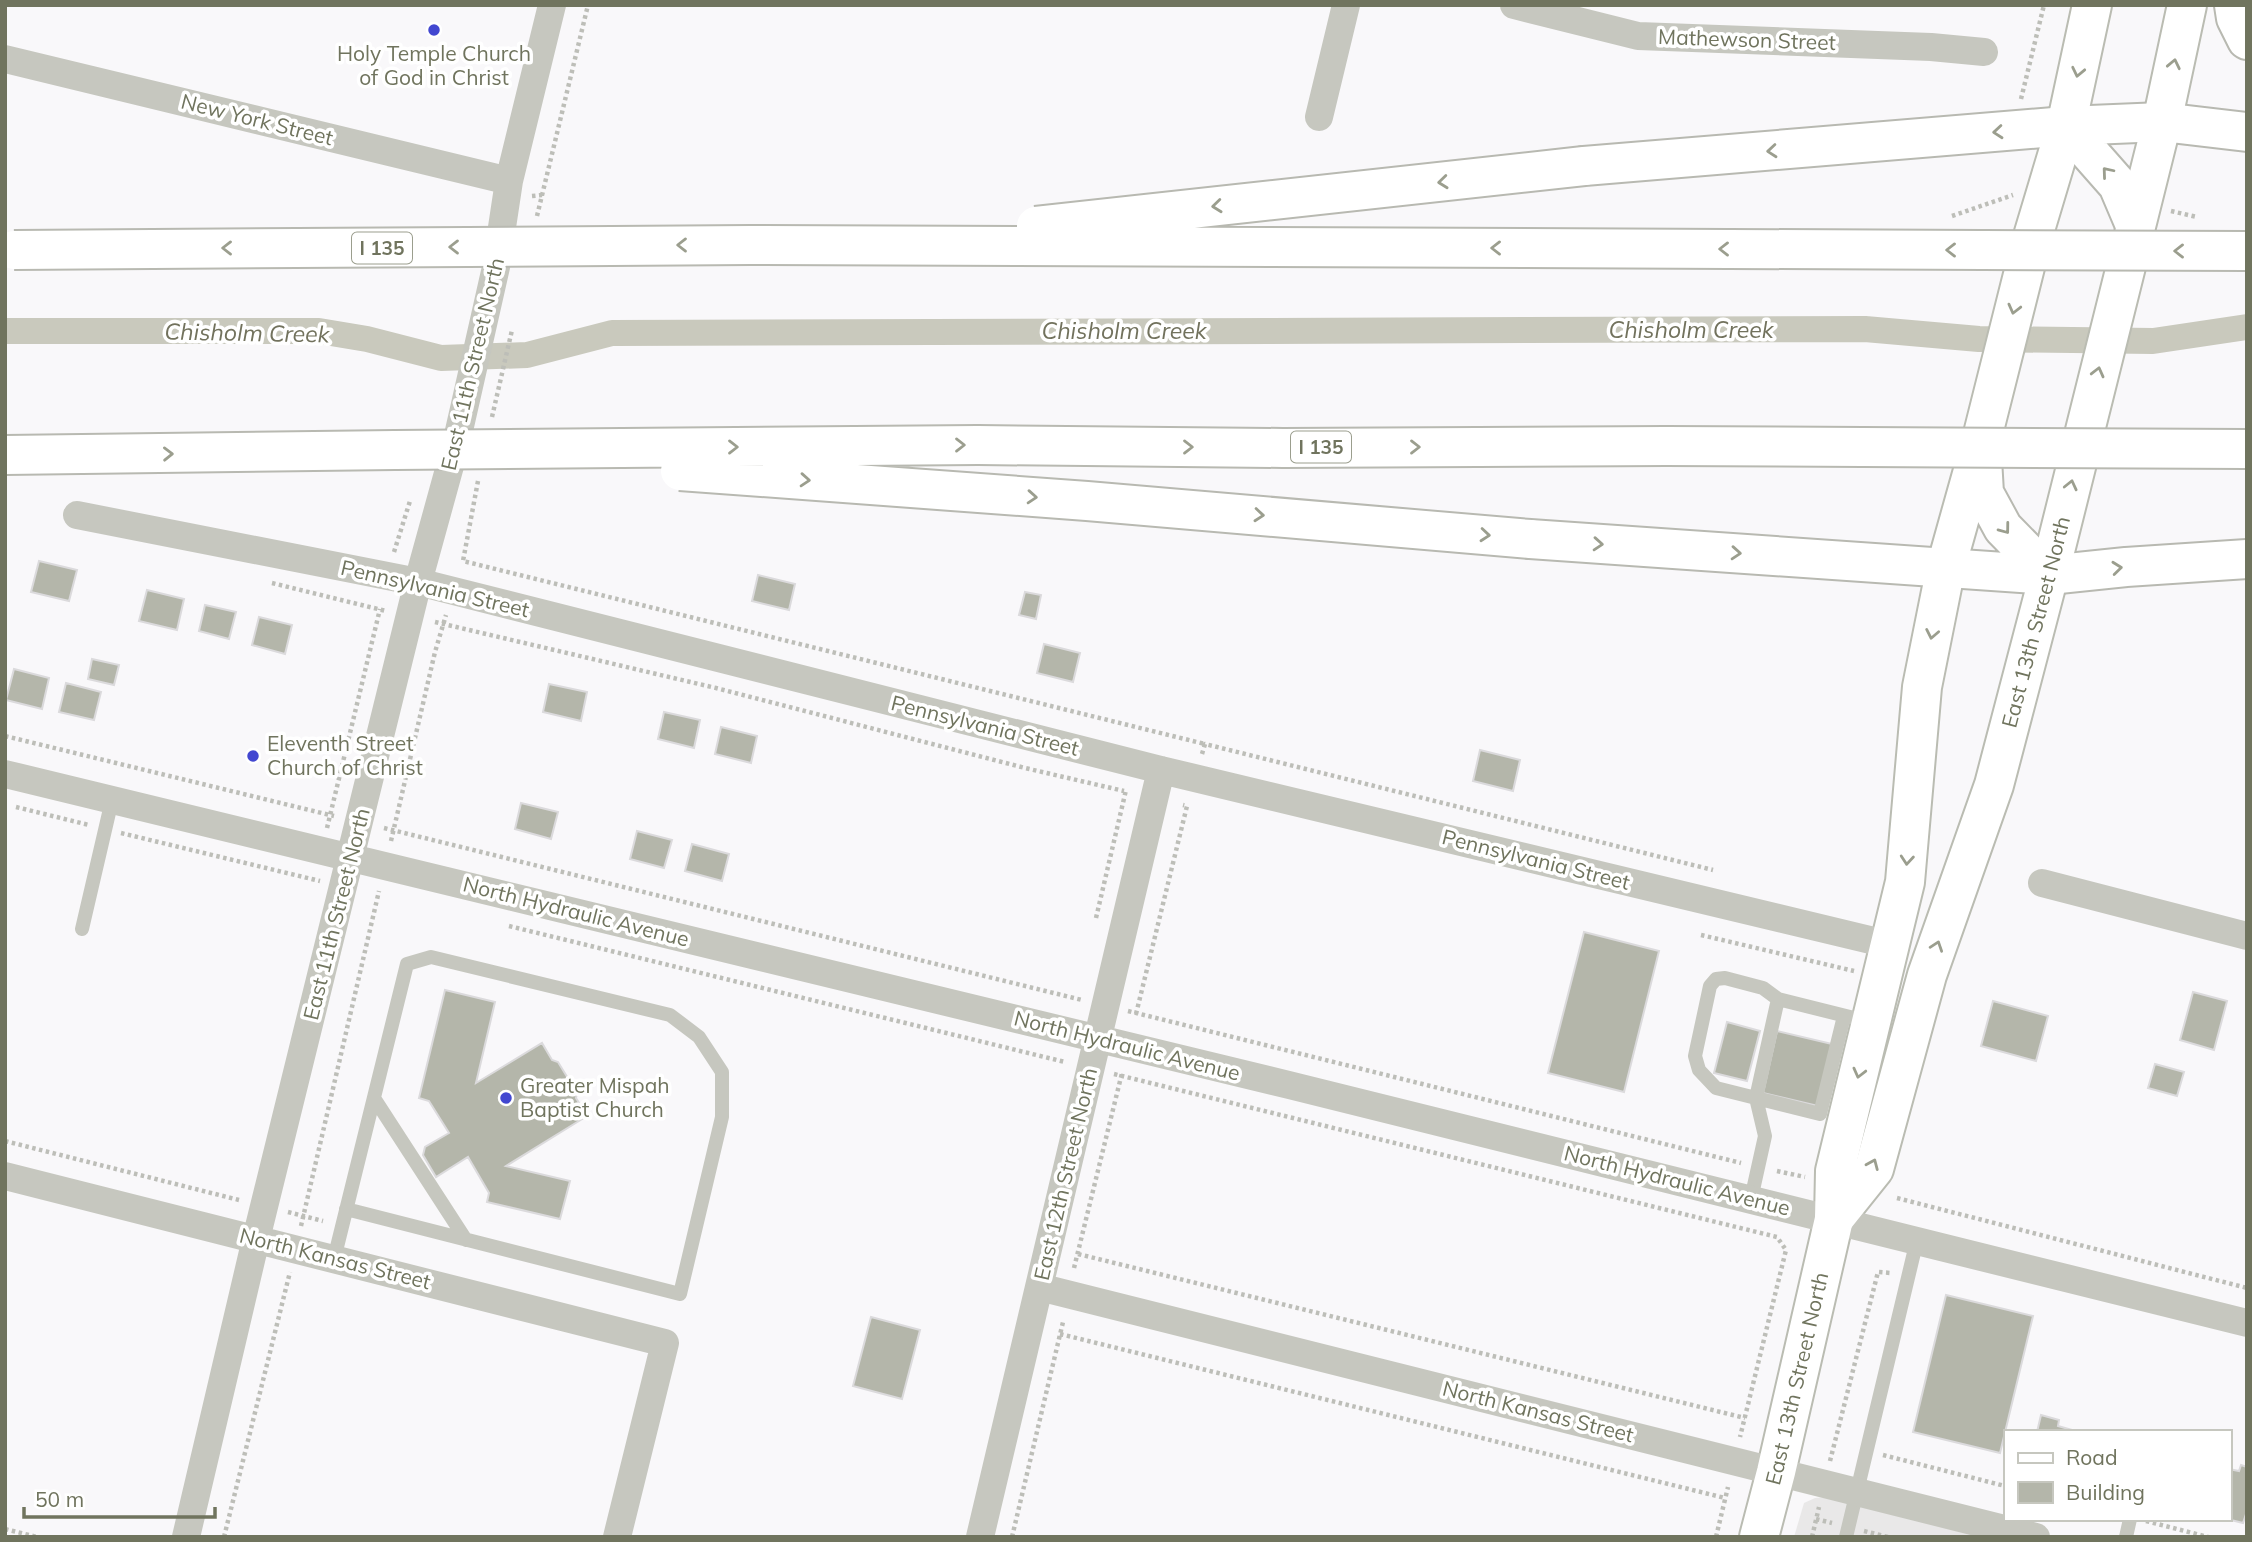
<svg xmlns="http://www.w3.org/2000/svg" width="2252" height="1542" font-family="Mulish,sans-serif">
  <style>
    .built { fill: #e9e8e8 }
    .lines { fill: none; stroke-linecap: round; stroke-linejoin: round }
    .canal { stroke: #c9c9bd; stroke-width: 26 }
    .building { fill: #b4b6aa; stroke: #dbdadc; stroke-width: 2 }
    .secondary-casing { stroke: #babcb2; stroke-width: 42 }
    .motorway-casing { stroke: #b8b9b1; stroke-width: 42 }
    .path { stroke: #bdbeb8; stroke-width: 4.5; stroke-dasharray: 3.5 3.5; stroke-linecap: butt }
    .service { stroke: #c6c7bf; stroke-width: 14 }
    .minor { stroke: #c6c7bf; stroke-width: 28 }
    .secondary { stroke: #fff; stroke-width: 38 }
    .motorway { stroke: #fff; stroke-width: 38 }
    .motorway-bridge-casing { stroke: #b8b9b1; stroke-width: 42; stroke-linecap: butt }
    .motorway-bridge { stroke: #fff; stroke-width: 38 }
    .oneway { stroke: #9b9e8e }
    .poi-dot { fill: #4247d0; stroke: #fff; stroke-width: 2.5 }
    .labels { text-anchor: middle; stroke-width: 7; stroke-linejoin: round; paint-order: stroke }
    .shield { fill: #fff; stroke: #9b9e8e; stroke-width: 2 }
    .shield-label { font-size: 19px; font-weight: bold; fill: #70745e }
    .street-label { font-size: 21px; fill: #70745e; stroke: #fff }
    .poi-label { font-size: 21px; fill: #70745e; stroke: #fff; text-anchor: start }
    .water-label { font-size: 23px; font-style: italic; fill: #72725d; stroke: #fff }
  </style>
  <rect width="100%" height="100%" fill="#f9f8fa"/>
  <!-- built -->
  <path class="built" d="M 1827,1497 L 1985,1537 L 1794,1537 L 1804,1503 L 1815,1498 Z"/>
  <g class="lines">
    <!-- canal -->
    <path class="canal" d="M 5,331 L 319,331 L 367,339 L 441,358 L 527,355 L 612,333 L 1865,329 L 1979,339 L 2153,341 L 2247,327"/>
  </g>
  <!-- building -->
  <path class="building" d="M 39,561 L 77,570 L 69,601 L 31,592 Z
    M 758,575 L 795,584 L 789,610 L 752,601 Z
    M 147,590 L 184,599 L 177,630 L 139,621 Z
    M 1025,592 L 1041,595 L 1036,619 L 1019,615 Z
    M 205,605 L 236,612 L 229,639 L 199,631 Z
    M 259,617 L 292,625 L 285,654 L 252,645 Z
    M 1044,644 L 1080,653 L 1073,682 L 1037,673 Z
    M 92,659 L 119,665 L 114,685 L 88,679 Z
    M 14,669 L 49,678 L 42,709 L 6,700 Z
    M 66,683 L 101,692 L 94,720 L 59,712 Z
    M 549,684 L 587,692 L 581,721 L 543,712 Z
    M 664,712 L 700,720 L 694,748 L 658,739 Z
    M 721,727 L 757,736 L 751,763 L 715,754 Z
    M 1480,750 L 1520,760 L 1513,791 L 1473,781 Z
    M 521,803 L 558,812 L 551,839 L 515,829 Z
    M 637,831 L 672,840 L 664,868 L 630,859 Z
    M 692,844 L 729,854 L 722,881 L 685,871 Z
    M 1584,932 L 1659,951 L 1624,1092 L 1548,1073 Z
    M 445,990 L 495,1002 L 476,1083 L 542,1043 L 552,1060 L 558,1062 L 577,1093 L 576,1098 L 587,1116 L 506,1166 L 570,1181 L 560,1219 L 487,1202 L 489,1193 L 468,1157 L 436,1177 L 423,1155 L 425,1147 L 449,1133 L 429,1101 L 419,1098 Z
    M 2193,992 L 2227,1001 L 2214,1050 L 2180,1040 Z
    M 1993,1001 L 2048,1016 L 2036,1061 L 1981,1046 Z
    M 1727,1022 L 1760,1031 L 1747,1081 L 1714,1073 Z
    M 1777,1031 L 1832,1044 L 1818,1106 L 1763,1093 Z
    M 2155,1064 L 2184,1072 L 2177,1096 L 2148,1088 Z
    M 1946,1295 L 2033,1316 L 2000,1453 L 1913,1432 Z
    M 871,1317 L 920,1330 L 902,1399 L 853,1386 Z
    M 2041,1415 L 2059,1420 L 2058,1426 L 2079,1432 L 2037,1432 Z
    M 2241,1465 L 2247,1467 L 2247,1511 L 2243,1523 L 2227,1519 L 2229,1519 L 2229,1469 L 2239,1471 Z"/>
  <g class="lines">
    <!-- secondary casing -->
    <g class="secondary-casing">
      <g id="secondary">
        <path id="s1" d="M 1834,1219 L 1874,1169 L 1927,975 L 1994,785 L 2049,575 L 2162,122 L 2187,5"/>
        <path id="s2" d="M 1759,1537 L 1776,1472 L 1834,1219 L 1835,1171 L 1905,882 L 1922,687 L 1946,567 L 1981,442 L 2031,243 L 2066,126 L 2092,5"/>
      </g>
    </g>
    <!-- motorway casing -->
    <g class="motorway-casing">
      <path id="motorway" d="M 2234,5 L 2236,18 L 2247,40
        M 2066,126 L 2118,185 L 2135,225
        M 1584,166 L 2066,126 L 2162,122 L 2247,132
        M 1981,442 L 1984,493 L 2003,528 L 2049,575
        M 5,455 L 395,450
        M 1530,539 L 2049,575 L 2126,567 L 2247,559"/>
    </g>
    <!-- path -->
    <path class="path" d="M 2021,99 L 2044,5
      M 532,196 L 542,195
      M 2171,211 L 2197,217
      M 537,216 L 588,5
      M 1952,216 L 2013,195
      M 492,417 L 512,330
      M 478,481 L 463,561 L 1205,744
      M 394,552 L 410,501
      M 272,583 L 386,611
      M 435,622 L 716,688 L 1025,768 L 1124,791
      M 5,736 L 334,816
      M 1202,754 L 1205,744 L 1713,870
      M 16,807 L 89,825
      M 327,828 L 380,609
      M 384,828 L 1082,1000
      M 121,833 L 320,881
      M 391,841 L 435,652 L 446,615
      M 1096,918 L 1126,790
      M 509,926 L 1065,1062
      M 1701,935 L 1854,971
      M 1128,1011 L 1741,1163
      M 1136,1014 L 1187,806 L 1183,805
      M 1114,1074 L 1777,1237 L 1786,1250 L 1740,1437
      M 5,1141 L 239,1200
      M 1777,1171 L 1805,1177
      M 1897,1198 L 2247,1288
      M 288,1212 L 323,1221
      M 301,1226 L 379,891
      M 1078,1254 L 1745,1418
      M 1074,1268 L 1122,1073
      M 1060,1334 L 1725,1498
      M 1883,1455 L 2005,1486
      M 1830,1461 L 1878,1272 L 1891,1273
      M 1816,1519 L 1832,1523
      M 2146,1521 L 2208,1537
      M 5,1529 L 37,1537
      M 1864,1531 L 1888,1537
      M 224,1537 L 290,1272
      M 1012,1537 L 1063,1322
      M 1716,1537 L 1728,1487
      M 1812,1537 L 1819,1507"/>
    <!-- service -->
    <path class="service" d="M 82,929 L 112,800
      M 1778,999 L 1756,1098 L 1820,1114 L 1844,1016
      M 374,1098 L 466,1240
      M 1751,1199 L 1765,1136 L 1756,1098 L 1716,1088 L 1699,1070 L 1695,1056 L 1710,986 L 1716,979 L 1725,978 L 1763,988 L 1778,999 L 1870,1022
      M 334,1259 L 407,964 L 431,957 L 670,1015 L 699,1037 L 722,1072 L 722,1117 L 680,1294 L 346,1209
      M 1846,1537 L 1917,1240
      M 2126,1537 L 2130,1519"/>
    <!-- minor -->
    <path class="minor" d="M 1514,5 L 1638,36 L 1931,47 L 1984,52
      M 5,59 L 509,181
      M 1319,117 L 1346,5
      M 77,515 L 418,582 L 1161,770 L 1891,945
      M 5,774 L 1289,1085 L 2247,1323
      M 2042,883 L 2247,936
      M 5,1176 L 665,1343 L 617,1537
      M 1039,1287 L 2036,1537
      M 186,1537 L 256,1239 L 418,582 L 456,444 L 496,267 L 509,181 L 552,5
      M 980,1537 L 1161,770"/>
    <!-- secondary -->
    <use href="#secondary" class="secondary"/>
    <!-- motorway -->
    <use href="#motorway" class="motorway"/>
    <!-- motorway-bridge casing -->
    <g class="motorway-bridge-casing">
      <path id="motorway-bridge" d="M 1036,226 L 1584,166
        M 14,250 L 750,245 L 2247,251
        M 395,450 L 978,445 L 1283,448 L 1666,446 L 2247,449
        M 680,471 L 1087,501 L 1530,539"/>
    </g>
    <!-- motorway-bridge -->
    <use href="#motorway-bridge" class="motorway-bridge"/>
  </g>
  <!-- one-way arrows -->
  <defs><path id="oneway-chevron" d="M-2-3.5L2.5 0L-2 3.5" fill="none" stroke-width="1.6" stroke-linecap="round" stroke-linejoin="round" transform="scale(1.75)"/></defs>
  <g class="oneway">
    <use href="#oneway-chevron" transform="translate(2174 64) rotate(-78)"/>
    <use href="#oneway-chevron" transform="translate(2078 72) rotate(102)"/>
    <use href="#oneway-chevron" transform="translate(1998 132) rotate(175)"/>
    <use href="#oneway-chevron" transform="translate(1772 151) rotate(175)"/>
    <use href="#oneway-chevron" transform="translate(2107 172) rotate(-130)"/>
    <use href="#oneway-chevron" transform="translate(1443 182) rotate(174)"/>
    <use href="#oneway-chevron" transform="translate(1217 206) rotate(174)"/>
    <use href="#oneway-chevron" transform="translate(682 245) rotate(180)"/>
    <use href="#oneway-chevron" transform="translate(454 247) rotate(180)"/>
    <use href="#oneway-chevron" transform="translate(227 248) rotate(180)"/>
    <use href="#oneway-chevron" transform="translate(1496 248) rotate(-180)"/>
    <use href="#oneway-chevron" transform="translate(1724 249) rotate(-180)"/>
    <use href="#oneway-chevron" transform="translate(1951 250) rotate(-180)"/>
    <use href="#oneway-chevron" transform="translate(2179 251) rotate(-180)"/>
    <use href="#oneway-chevron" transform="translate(2014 309) rotate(104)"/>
    <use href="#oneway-chevron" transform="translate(2098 372) rotate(-76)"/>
    <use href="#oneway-chevron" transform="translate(960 445)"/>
    <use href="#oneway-chevron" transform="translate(733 447)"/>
    <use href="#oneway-chevron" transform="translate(1188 447)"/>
    <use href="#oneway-chevron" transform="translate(1415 447)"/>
    <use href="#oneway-chevron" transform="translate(168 454) rotate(-1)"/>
    <use href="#oneway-chevron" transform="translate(805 480) rotate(4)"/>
    <use href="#oneway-chevron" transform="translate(2071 485) rotate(-77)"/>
    <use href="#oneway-chevron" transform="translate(1032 497) rotate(4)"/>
    <use href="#oneway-chevron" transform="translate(1259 515) rotate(5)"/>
    <use href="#oneway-chevron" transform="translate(2005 529) rotate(53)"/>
    <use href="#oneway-chevron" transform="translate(1485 535) rotate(5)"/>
    <use href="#oneway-chevron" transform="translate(1598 544) rotate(4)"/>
    <use href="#oneway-chevron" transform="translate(1736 553) rotate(4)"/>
    <use href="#oneway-chevron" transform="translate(2117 568) rotate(-6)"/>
    <use href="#oneway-chevron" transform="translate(1932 634) rotate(101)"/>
    <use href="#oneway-chevron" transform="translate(1907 860) rotate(95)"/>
    <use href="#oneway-chevron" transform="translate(1937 946) rotate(-71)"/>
    <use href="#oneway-chevron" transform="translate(1859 1073) rotate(104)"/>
    <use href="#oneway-chevron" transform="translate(1873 1164) rotate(-67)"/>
  </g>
  <!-- markers -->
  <g class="poi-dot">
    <circle cx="434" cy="30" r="7"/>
    <circle cx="253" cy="756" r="7"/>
    <circle cx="506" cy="1098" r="7"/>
  </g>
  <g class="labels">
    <!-- shield labels -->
    <g class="shield">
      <rect x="352" y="232.5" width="60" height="31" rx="5"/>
      <rect x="1291" y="431.5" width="60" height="31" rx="5"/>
    </g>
    <g class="shield-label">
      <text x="382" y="255">I 135</text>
      <text x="1321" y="454">I 135</text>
    </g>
    <!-- street labels -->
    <g class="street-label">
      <text transform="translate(1747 40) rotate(2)" y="7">Mathewson Street</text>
      <text transform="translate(257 120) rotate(14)" y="7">New York Street</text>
      <text transform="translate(473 364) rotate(-77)" y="7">East 11th Street North</text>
      <text transform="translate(435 589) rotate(13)" y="7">Pennsylvania Street</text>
      <text dy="7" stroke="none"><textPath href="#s1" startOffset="635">East 13th Street North</textPath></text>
      <text transform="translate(985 726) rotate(14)" y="7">Pennsylvania Street</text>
      <text transform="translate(1536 860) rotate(14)" y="7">Pennsylvania Street</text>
      <text transform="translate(576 912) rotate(14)" y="7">North Hydraulic Avenue</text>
      <text transform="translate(337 914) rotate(-76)" y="7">East 11th Street North</text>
      <text transform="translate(1127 1046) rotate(14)" y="7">North Hydraulic Avenue</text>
      <text transform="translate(1066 1174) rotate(-77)" y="7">East 12th Street North</text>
      <text transform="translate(1677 1181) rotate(14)" y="7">North Hydraulic Avenue</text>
      <text transform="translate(335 1259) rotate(14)" y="7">North Kansas Street</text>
      <text dy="7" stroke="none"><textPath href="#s2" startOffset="163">East 13th Street North</textPath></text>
      <text transform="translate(1538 1412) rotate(14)" y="7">North Kansas Street</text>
    </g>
    <!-- poi labels -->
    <g class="poi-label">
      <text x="434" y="61" text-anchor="middle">Holy Temple Church<tspan x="434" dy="24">of God in Christ</tspan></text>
      <text x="267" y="751">Eleventh Street<tspan x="267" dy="24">Church of Christ</tspan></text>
      <text x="520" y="1093">Greater Mispah<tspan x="520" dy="24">Baptist Church</tspan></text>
    </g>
    <!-- water labels -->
    <g class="water-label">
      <text x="1691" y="338">Chisholm Creek</text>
      <text x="1124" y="339">Chisholm Creek</text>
      <text transform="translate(247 333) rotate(1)" y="8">Chisholm Creek</text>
    </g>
  </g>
  <!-- border -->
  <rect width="2252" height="1542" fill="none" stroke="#70745e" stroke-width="14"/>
  <!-- legend -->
  <rect x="2004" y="1430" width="228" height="91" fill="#ffffff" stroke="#c6c7bf" stroke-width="2"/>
  <rect x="2018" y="1453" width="35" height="10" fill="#ffffff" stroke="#c6c7bf" stroke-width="2"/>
  <text x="2066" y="1465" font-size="21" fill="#70745e">Road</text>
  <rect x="2018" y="1482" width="35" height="21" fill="#b4b6aa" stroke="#c6c7bf" stroke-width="2"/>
  <text x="2066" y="1500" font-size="21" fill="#70745e">Building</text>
  <!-- scale -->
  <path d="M24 1507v10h191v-10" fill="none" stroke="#70745e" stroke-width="3.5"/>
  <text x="35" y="1507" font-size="21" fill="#70745e" stroke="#ffffff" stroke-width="5" paint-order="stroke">50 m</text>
</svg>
